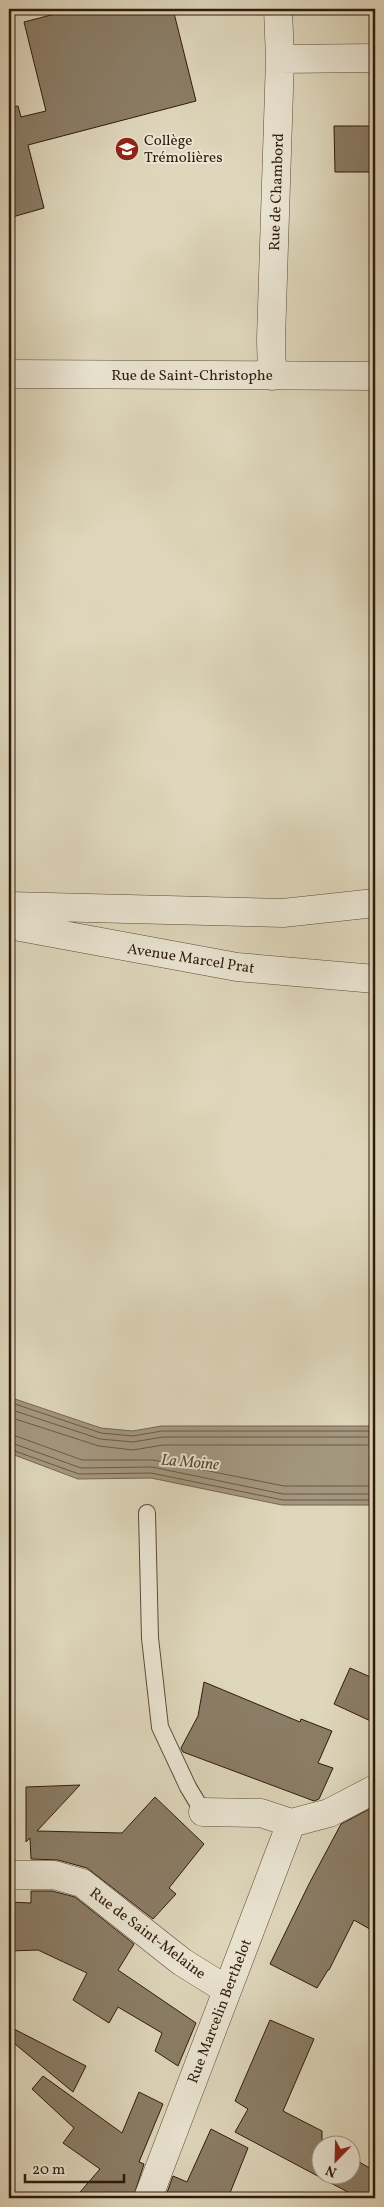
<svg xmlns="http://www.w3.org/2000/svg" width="384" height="2207" font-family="Vollkorn,serif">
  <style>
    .water { fill: #a49780; stroke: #766551 }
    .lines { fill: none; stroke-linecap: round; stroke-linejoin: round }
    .shore { stroke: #6a5946; stroke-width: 1 }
    .building { fill: #8b7d67; stroke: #301b0b }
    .lane-casing { stroke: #5c4a37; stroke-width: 18 }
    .street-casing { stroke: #5c4a37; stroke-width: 29 }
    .lane { stroke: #eae5d3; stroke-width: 16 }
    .street { stroke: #eae5d3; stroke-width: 28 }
    .labels { text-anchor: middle; stroke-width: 4; stroke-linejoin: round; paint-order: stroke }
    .poi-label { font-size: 15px; fill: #301b0b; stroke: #eae5d3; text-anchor: start }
    .street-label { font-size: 15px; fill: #301b0b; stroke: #eae5d3 }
    .water-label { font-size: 16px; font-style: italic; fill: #594634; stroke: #eae5d3 }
  </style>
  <rect width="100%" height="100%" fill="#dfd7bc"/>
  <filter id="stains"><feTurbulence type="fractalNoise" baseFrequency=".004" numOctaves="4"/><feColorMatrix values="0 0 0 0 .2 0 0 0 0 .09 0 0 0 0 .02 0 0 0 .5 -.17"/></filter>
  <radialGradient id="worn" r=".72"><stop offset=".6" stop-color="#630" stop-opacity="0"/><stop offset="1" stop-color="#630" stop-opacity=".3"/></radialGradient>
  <!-- water -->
  <path class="water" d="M 9,1397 L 101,1428 L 133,1431 L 161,1426 L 375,1426 L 375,1505 L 282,1505 L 151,1478 L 78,1479 L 9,1453 Z"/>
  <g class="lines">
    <!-- shore -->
    <path class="shore" d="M 9,1402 L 101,1433 L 133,1436 L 162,1431 L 375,1431
      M 9,1409 L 100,1439 L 133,1442 L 163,1437 L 375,1437
      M 9,1417 L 99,1446 L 133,1450 L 163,1445 L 375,1445
      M 9,1435 L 16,1436 L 82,1460 L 153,1460 L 284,1486 L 375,1486
      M 9,1442 L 81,1468 L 152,1467 L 283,1494 L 375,1494
      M 9,1449 L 79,1474 L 151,1473 L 283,1500 L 375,1500"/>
  </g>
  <!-- building -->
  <path class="building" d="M 74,9 L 173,9 L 196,101 L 28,145 L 44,208 L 9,218 L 9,107 L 18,106 L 21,117 L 46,111 L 24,22 Z
    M 334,126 L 375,126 L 375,172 L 335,172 Z
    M 350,1668 L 375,1679 L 375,1723 L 334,1704 Z
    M 204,1682 L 300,1722 L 301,1719 L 332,1731 L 318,1763 L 333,1768 L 319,1799 L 314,1801 L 183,1752 L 181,1748 L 198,1716 Z
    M 80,1785 L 37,1831 L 122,1833 L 155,1797 L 204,1844 L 169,1888 L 176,1894 L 153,1919 L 87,1868 L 58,1860 L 31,1859 L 30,1838 L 26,1842 L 26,1787 Z
    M 375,1806 L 375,1932 L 354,1920 L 329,1970 L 328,1970 L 317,1988 L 270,1964 L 309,1884 L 341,1824 Z
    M 31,1891 L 52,1891 L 75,1897 L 134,1944 L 118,1970 L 196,2023 L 178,2066 L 155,2051 L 162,2033 L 118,2007 L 109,2023 L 73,2000 L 87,1973 L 38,1950 L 9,1951 L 9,1902 L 31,1903 Z
    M 270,2020 L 314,2039 L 283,2111 L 322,2131 L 322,2174 L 352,2174 L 352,2158 L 375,2171 L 375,2198 L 359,2198 L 235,2132 L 248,2109 L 235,2101 Z
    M 14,2029 L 86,2066 L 73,2092 L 9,2039 Z
    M 43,2076 L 122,2133 L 139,2092 L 163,2104 L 139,2162 L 144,2164 L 133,2198 L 75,2198 L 100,2169 L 63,2143 L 74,2128 L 32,2089 Z
    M 211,2129 L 248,2148 L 228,2198 L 165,2198 L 173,2176 L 187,2182 Z"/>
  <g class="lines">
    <!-- lane casing -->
    <g class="lane-casing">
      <path id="lane" d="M 147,1513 L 150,1638 L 160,1727 L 188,1787 L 203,1812"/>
    </g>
    <!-- street casing -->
    <g class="street-casing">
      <path id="street" d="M 280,59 L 375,58
        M 9,374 L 375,376
        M 272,376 L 271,339 L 280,59 L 278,9
        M 9,906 L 283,913 L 375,903
        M 9,925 L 237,967 L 375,979
        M 203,1812 L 261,1813 L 291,1823
        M 291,1823 L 329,1813 L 375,1789
        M 9,1875 L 54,1875 L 82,1883 L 182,1962 L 227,1990
        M 148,2198 L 291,1823"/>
    </g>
    <!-- lane -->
    <use href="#lane" class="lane"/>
    <!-- street -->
    <use href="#street" class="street"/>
  </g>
  <!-- icons -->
  <defs>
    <g id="school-disc" transform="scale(1.25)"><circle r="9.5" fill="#8f2418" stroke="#eae5d3"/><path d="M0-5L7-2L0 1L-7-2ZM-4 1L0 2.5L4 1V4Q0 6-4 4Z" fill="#fff"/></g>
  </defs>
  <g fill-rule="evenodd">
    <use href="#school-disc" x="127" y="149"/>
  </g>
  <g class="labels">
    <!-- poi labels -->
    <g class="poi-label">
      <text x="144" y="145">Collège<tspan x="144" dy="17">Trémolières</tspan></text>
    </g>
    <!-- street labels -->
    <g class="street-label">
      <text transform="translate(276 192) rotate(-88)" y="5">Rue de Chambord</text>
      <text x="192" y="380">Rue de Saint-Christophe</text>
      <text transform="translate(191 958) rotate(9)" y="5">Avenue Marcel Prat</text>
      <text transform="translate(148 1933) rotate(37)" y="5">Rue de Saint-Melaine</text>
      <text transform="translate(219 2011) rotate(-69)" y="5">Rue Marcelin Berthelot</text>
    </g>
    <!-- water labels -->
    <g class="water-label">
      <text transform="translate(190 1461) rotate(5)" y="6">La Moine</text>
    </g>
  </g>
  <!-- margin -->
  <rect width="384" height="2207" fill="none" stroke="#dfd7bc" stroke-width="30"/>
  <rect x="10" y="10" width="364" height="2187" fill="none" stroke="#301b0b" stroke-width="2.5"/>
  <rect x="15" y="15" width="354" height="2177" fill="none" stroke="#301b0b"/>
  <!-- north arrow -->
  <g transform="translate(336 2160) rotate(203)"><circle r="24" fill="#eae5d3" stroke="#a09483"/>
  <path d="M0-4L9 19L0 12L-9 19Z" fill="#8f2418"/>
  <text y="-8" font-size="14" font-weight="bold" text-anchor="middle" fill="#301b0b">N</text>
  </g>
  <!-- scale -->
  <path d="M25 2174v8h99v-8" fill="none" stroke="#301b0b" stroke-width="2.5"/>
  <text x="32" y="2174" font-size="15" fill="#301b0b" stroke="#eae5d3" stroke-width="4" paint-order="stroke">20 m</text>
  <rect width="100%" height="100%" filter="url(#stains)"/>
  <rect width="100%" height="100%" fill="url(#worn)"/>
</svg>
